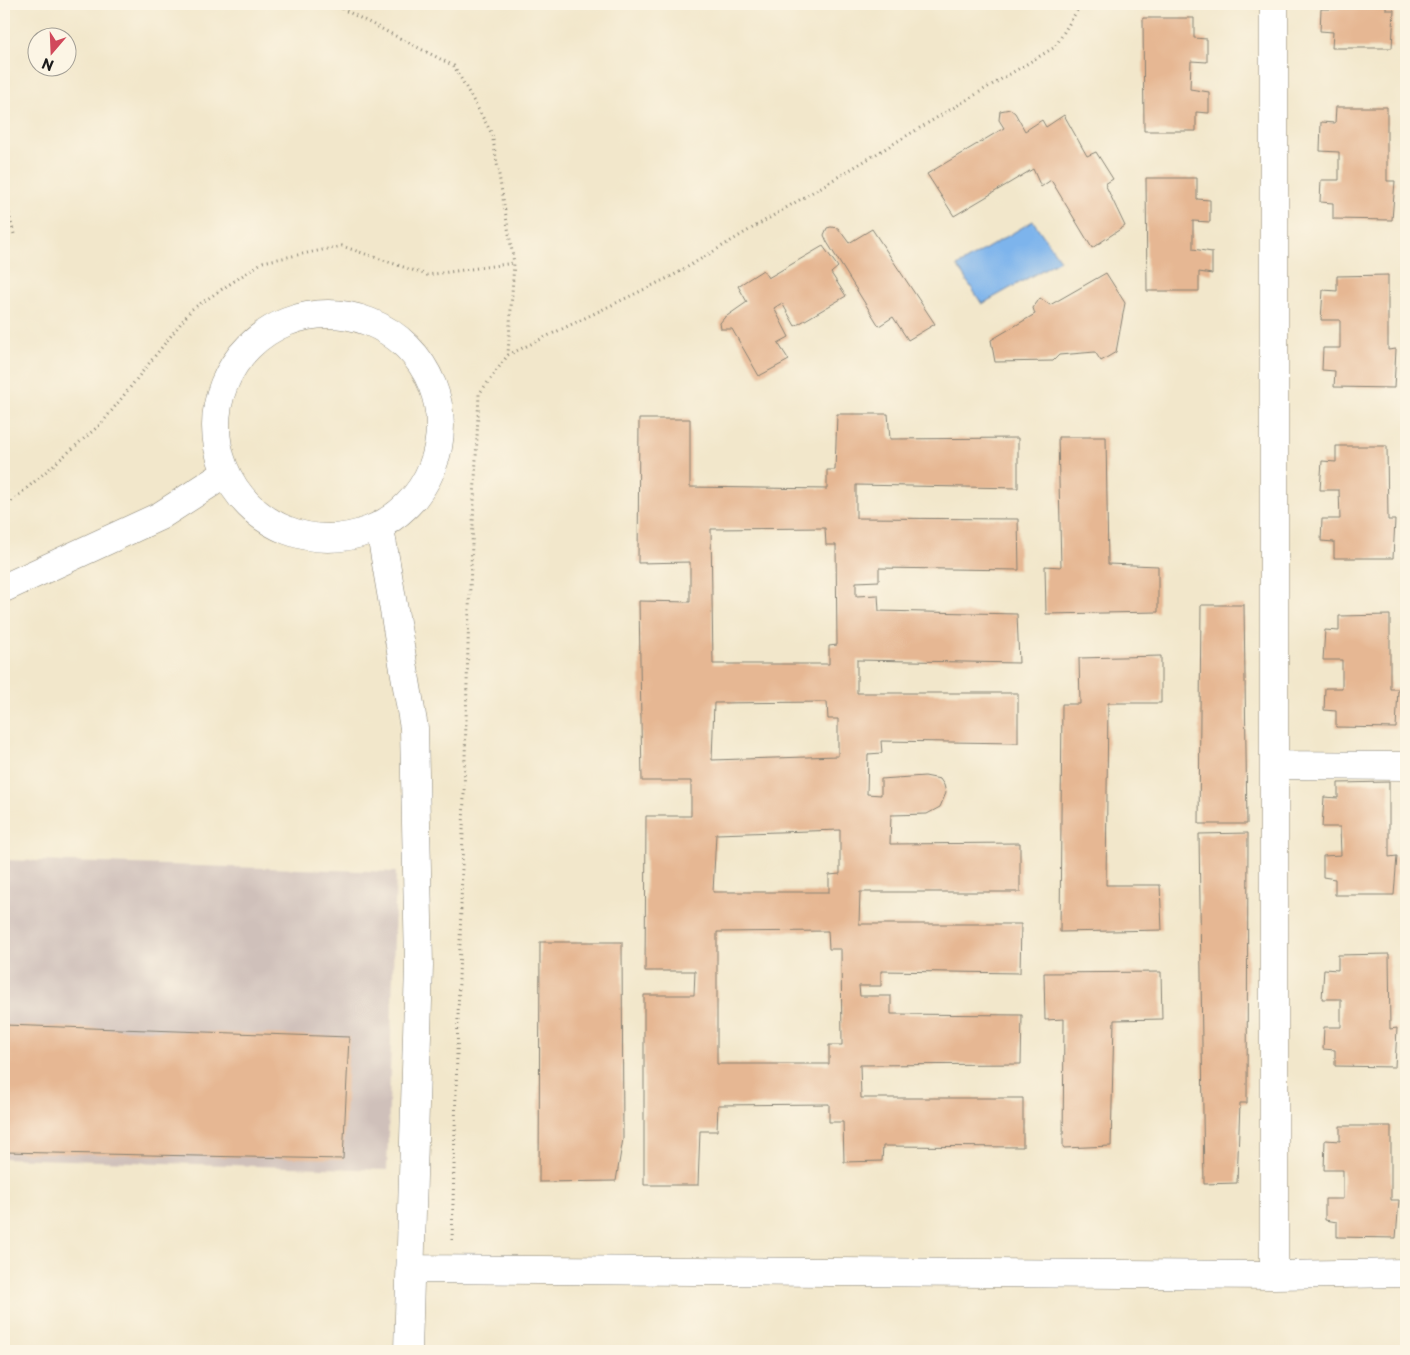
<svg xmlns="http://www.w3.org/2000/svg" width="1410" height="1355" font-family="'Playpen Sans',sans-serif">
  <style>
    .industrial { fill: #cfc0ba }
    .water { fill: #7db4ec; stroke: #4c6884 }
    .building { fill: #e6b793; fill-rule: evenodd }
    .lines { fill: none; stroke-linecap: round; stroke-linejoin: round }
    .minor-casing { stroke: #878274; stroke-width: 29 }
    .path { stroke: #878274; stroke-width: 3; stroke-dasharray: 1 4; stroke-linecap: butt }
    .minor { stroke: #fff; stroke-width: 28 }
  </style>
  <rect width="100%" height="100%" fill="#fcf5e5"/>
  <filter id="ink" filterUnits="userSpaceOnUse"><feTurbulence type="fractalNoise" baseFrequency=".02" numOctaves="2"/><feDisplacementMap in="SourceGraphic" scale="10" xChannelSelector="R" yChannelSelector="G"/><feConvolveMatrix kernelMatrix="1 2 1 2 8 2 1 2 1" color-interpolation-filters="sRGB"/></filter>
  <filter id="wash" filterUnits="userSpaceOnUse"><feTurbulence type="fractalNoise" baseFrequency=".0096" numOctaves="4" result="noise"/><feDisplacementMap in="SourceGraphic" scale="20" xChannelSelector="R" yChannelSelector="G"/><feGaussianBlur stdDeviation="1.12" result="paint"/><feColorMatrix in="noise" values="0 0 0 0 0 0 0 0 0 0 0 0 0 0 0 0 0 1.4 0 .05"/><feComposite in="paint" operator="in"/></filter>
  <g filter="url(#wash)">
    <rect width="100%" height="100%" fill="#f2e7cb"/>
    <!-- industrial -->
    <path class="industrial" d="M 4,860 L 396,872 L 387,1170 L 4,1158 Z"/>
    <!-- water -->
    <path class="water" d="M 1033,221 L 1060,260 L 982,304 L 957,266 Z"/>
    <g id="blocks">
      <!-- building -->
      <path class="building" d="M 1338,4 L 1386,4 L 1386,10 L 1394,10 L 1392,48 L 1332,48 L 1333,32 L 1320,31 L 1321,9 L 1338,9 Z
        M 1143,18 L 1194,18 L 1194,38 L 1207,39 L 1207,62 L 1191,61 L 1190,89 L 1209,92 L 1209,113 L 1196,112 L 1196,131 L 1144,131 Z
        M 1336,107 L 1387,107 L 1387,181 L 1395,181 L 1392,220 L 1333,219 L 1333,203 L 1320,202 L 1321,180 L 1339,180 L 1339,152 L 1320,151 L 1321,122 L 1335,123 Z
        M 1010,109 L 1015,113 L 1025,131 L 1042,120 L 1046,127 L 1064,115 L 1087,156 L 1096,152 L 1113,179 L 1105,184 L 1125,226 L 1092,248 L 1051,180 L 1041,187 L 1033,169 L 954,216 L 927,174 L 1004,128 L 999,120 L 1000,111 Z
        M 1146,178 L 1197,178 L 1197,199 L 1210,200 L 1210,222 L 1193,221 L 1193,249 L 1212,252 L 1212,274 L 1199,272 L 1199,291 L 1147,291 Z
        M 831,227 L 838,228 L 849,243 L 872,229 L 935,324 L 908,340 L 893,317 L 879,326 L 827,242 L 824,235 L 827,228 Z
        M 823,246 L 838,267 L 831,273 L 846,296 L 795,326 L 782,303 L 774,308 L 789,337 L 778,343 L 789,360 L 759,376 L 732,329 L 721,329 L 720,323 L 724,318 L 747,302 L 738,286 L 763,270 L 768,278 Z
        M 1106,273 L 1125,303 L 1116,352 L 1101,361 L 1095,352 L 1059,355 L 1053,361 L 995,362 L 991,340 L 1035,314 L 1033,308 L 1040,298 L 1050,305 Z
        M 1388,275 L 1388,350 L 1396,349 L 1394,388 L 1334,387 L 1335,371 L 1322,370 L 1323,348 L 1340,348 L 1340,320 L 1321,320 L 1323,290 L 1337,291 L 1337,276 Z
        M 837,414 L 888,414 L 890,439 L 1018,438 L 1018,488 L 856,485 L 856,518 L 1018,519 L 1019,570 L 879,568 L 879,581 L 856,582 L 856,596 L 878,595 L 879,611 L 1017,614 L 1019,663 L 857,660 L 857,693 L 1018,693 L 1018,743 L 881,741 L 882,753 L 868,754 L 867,794 L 881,795 L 881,779 L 925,776 L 940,779 L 944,785 L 946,793 L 940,807 L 927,814 L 891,815 L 890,844 L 1020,843 L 1020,892 L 860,892 L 859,924 L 1021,924 L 1020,973 L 881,971 L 881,986 L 859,986 L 860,996 L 891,996 L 891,1014 L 1022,1015 L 1021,1064 L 860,1065 L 861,1098 L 1023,1098 L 1023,1147 L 883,1146 L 882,1161 L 844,1162 L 843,1122 L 829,1122 L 829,1104 L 718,1105 L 717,1131 L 700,1131 L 698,1185 L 644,1185 L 644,995 L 694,995 L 695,971 L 645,971 L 646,816 L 691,816 L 691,781 L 642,781 L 639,601 L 690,602 L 690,562 L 638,563 L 639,419 L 690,419 L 690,487 L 827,489 L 827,470 L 835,470 ZM 825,528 L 826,545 L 836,545 L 837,645 L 829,646 L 829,664 L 713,664 L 711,529 ZM 827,702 L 828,719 L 838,719 L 838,756 L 712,760 L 714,703 ZM 840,830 L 840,874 L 829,875 L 829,892 L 713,892 L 716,834 ZM 828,931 L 829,949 L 841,949 L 842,1045 L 829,1045 L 829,1064 L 717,1064 L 717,932 Z
        M 1058,437 L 1106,437 L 1108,564 L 1158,566 L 1158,612 L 1046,614 L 1045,566 L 1061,567 Z
        M 1336,446 L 1387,446 L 1388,520 L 1395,520 L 1393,558 L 1334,558 L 1334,542 L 1321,541 L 1322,519 L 1340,519 L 1339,490 L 1320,490 L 1322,461 L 1336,462 Z
        M 1201,605 L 1244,605 L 1247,824 L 1199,824 Z
        M 1390,615 L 1390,689 L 1398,689 L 1396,728 L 1336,727 L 1336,711 L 1324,710 L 1325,688 L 1342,688 L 1342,660 L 1323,660 L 1325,630 L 1339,631 L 1339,616 Z
        M 1161,656 L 1161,703 L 1108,703 L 1106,885 L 1160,885 L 1162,930 L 1060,932 L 1062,704 L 1080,704 L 1079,658 Z
        M 1389,782 L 1389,857 L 1397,856 L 1394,895 L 1335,895 L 1335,879 L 1323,877 L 1323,856 L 1341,855 L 1340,827 L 1322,827 L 1324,797 L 1338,798 L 1338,783 Z
        M 1248,833 L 1247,1103 L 1240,1103 L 1237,1183 L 1204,1184 L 1199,834 Z
        M 540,942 L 622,942 L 623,1139 L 616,1181 L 539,1182 Z
        M 1389,954 L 1390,1029 L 1397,1028 L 1395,1067 L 1335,1066 L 1335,1050 L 1323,1049 L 1324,1027 L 1341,1027 L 1341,999 L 1322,999 L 1324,969 L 1338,970 L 1338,955 Z
        M 1161,972 L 1162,1019 L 1114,1020 L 1111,1146 L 1063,1148 L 1064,1019 L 1045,1020 L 1044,973 Z
        M 4,1025 L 349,1037 L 343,1159 L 4,1152 Z
        M 1340,1126 L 1391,1126 L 1391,1200 L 1399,1200 L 1396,1238 L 1337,1237 L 1337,1222 L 1325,1220 L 1325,1199 L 1343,1199 L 1343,1170 L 1324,1170 L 1325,1140 L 1340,1141 Z"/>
    </g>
  </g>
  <g filter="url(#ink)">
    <use href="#blocks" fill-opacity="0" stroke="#878274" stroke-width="1"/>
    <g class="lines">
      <!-- minor casing -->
      <g class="minor-casing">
        <path id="minor" d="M 1274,4 L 1274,1275
          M216 426a112 112 0 1 1 224 0a112 112 0 1 1-224 0Z
          M 380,528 L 414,728 L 419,965 L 408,1351
          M 4,588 L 160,516 L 225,474
          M 1274,765 L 1404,766
          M 410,1269 L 1274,1275 L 1406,1273"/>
      </g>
      <!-- path -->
      <path class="path" d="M 333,4 L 454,66 L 492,134 L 514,263
        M 4,194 L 14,234
        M 4,508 L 102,423 L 192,309 L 263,262 L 342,246 L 427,275 L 514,263 L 508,354
        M 452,1240 L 469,609 L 479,394 L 508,355 L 674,275 L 1055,47 L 1081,4"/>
      <!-- minor -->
      <use href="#minor" class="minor"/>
    </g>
  </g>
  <!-- margin -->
  <rect width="1410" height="1355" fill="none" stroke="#fcf5e5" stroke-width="20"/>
  <!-- north arrow -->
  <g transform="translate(52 52) rotate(199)"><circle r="24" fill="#fcf5e5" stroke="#a29e95"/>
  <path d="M0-4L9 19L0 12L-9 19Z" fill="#d1495b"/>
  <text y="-8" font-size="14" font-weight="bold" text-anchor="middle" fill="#1c1c1c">N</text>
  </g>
</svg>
